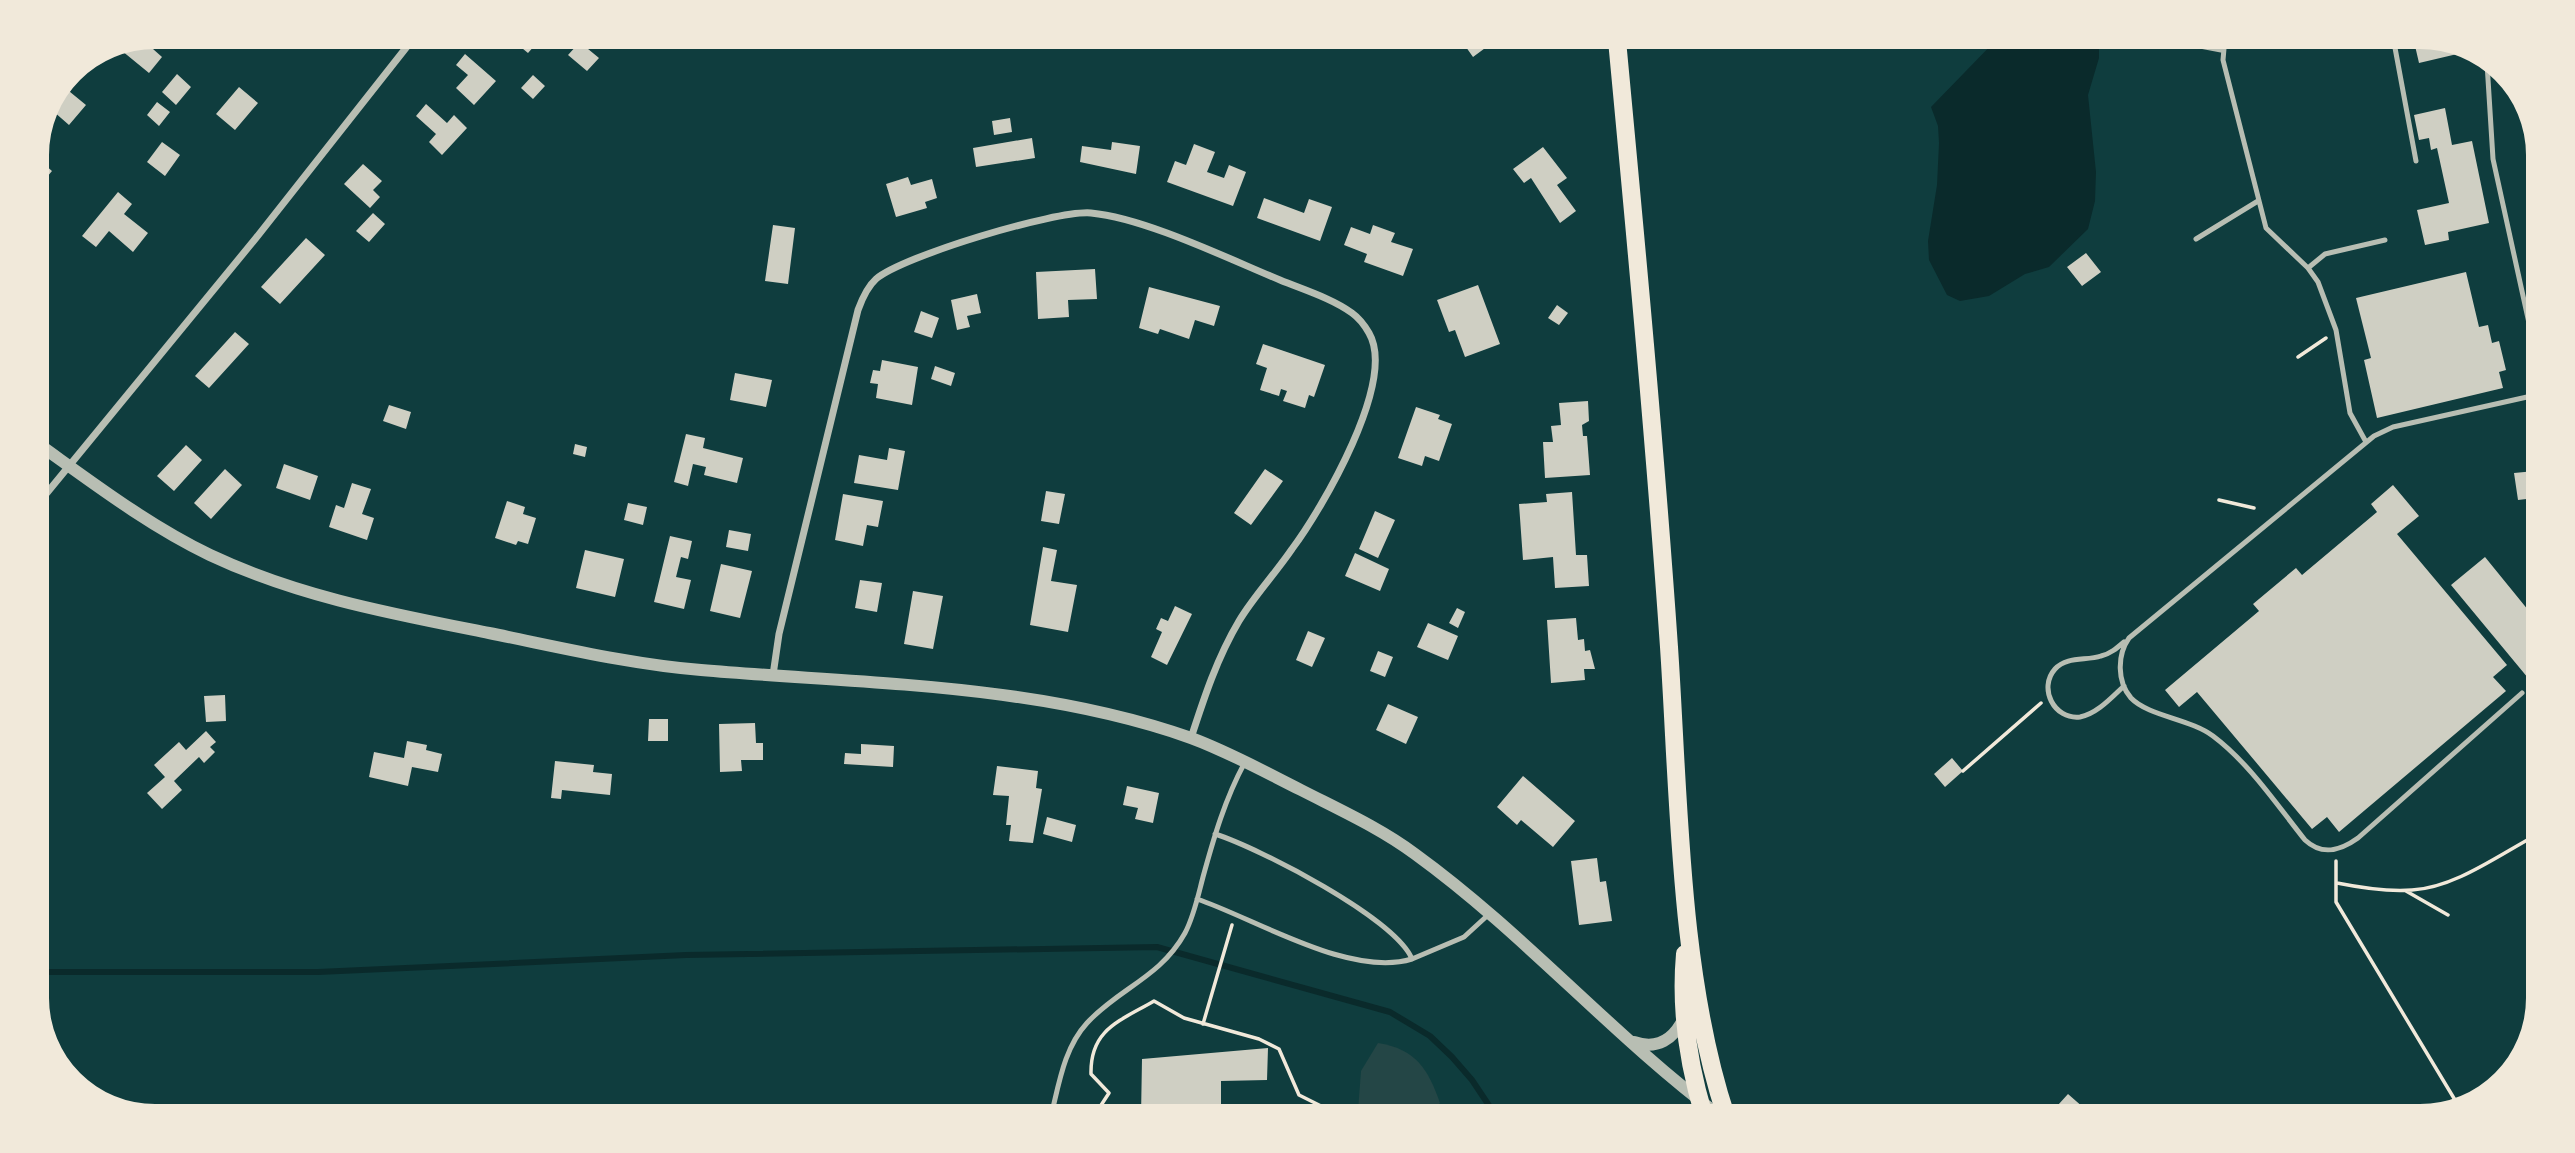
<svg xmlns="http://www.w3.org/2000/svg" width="2575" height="1153" font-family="Helvetica,sans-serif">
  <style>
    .green { fill: #244646 }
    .water { fill: #0a2a2b }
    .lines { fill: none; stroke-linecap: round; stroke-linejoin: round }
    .stream { stroke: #0a2a2b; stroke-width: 6 }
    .building { fill: #cfcfc3 }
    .path { stroke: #f1e9da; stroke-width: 3.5 }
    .service { stroke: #b8beb3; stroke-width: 5 }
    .minor { stroke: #b8beb3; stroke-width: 7 }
    .tertiary { stroke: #b8beb3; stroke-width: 12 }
    .primary { stroke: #f1e9da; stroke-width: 18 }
  </style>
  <rect width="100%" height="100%" fill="#0f3d3e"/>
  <!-- green -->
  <path class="green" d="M 1378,1043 C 1416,1049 1428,1069 1440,1103 L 1427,1116 L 1364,1116 L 1358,1111 L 1361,1071 Z"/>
  <!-- water -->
  <path class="water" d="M 1998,38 L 2099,38 L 2099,58 L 2088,95 L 2096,172 L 2095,201 L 2088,229 L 2049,267 L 2025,274 L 1989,296 L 1960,301 L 1947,295 L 1929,260 L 1928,241 L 1937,185 L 1939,143 L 1938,126 L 1931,107 Z"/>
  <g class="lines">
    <!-- stream -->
    <path class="stream" d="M 37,972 L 318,972 L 686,955 L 1157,947 L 1390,1012 L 1430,1036 L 1452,1057 L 1472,1080 L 1496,1116"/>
  </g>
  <!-- building -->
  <path class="building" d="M 2413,37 L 2466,46 L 2470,51 L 2419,63 Z
    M 1461,40 L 1496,40 L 1473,57 Z
    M 517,44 L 536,44 L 528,53 Z
    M 578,44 L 582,44 L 599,58 L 587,71 L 568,55 Z
    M 156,45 L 153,49 L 162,57 L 149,73 L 116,46 Z
    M 465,54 L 496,81 L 474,105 L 456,88 L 468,75 L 456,65 Z
    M 177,74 L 191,87 L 176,105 L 162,92 Z
    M 533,75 L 545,86 L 533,99 L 521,88 Z
    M 64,87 L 86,105 L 69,125 L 53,111 Z
    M 239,87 L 258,103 L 235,130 L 216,114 Z
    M 157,102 L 170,112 L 159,126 L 147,115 Z
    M 426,104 L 447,123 L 454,115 L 467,128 L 442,155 L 429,142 L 436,134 L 416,116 Z
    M 2445,108 L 2452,145 L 2472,141 L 2489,223 L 2448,232 L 2449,240 L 2425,245 L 2417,210 L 2449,203 L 2437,148 L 2431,150 L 2429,138 L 2419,140 L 2414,115 Z
    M 1010,118 L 1012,132 L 994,135 L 992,121 Z
    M 1032,138 L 1035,158 L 976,167 L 973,148 Z
    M 162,142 L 180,155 L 165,176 L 147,162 Z
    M 1112,142 L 1140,146 L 1136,174 L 1080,162 L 1082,146 L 1111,150 Z
    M 1194,144 L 1215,152 L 1207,172 L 1224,178 L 1229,165 L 1246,172 L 1233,206 L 1167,182 L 1175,161 L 1186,165 Z
    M 1543,147 L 1567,178 L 1557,185 L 1576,211 L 1560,223 L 1531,178 L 1524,183 L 1513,169 Z
    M 37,158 L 52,171 L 37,189 Z
    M 363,164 L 382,181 L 373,190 L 380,197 L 370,208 L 344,184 Z
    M 908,177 L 911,185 L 932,179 L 937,198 L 925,202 L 927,208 L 896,217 L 886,184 Z
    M 118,192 L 132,204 L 124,214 L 148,233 L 133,252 L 109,231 L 96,247 L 82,236 Z
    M 1264,198 L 1304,213 L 1309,199 L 1332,207 L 1320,241 L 1257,218 Z
    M 373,213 L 385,224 L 369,242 L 356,231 Z
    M 773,225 L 795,228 L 788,284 L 765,281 Z
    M 1373,225 L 1395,233 L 1391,242 L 1413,249 L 1403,276 L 1364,262 L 1367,254 L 1344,245 L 1351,227 L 1370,234 Z
    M 306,238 L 325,255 L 280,304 L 261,287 Z
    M 2086,253 L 2101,272 L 2082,286 L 2067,267 Z
    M 1095,269 L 1097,299 L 1068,300 L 1069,317 L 1038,319 L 1036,272 Z
    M 2466,272 L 2479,327 L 2488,325 L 2492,343 L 2499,341 L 2506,370 L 2499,372 L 2503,388 L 2377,418 L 2364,360 L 2371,358 L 2356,298 Z
    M 1478,285 L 1500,344 L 1465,357 L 1455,330 L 1449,332 L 1437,300 Z
    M 1149,287 L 1220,306 L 1214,326 L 1195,320 L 1189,339 L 1160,329 L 1158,334 L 1139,328 Z
    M 977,294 L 981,313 L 967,316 L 970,327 L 957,330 L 951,300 Z
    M 1557,305 L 1568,313 L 1559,325 L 1548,318 Z
    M 921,311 L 939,318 L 932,338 L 914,332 Z
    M 235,332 L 249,344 L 209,388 L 195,376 Z
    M 1263,344 L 1325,365 L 1314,397 L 1309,395 L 1305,408 L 1283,401 L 1287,391 L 1281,389 L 1279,396 L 1260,390 L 1267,368 L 1256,364 Z
    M 882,360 L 918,367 L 912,405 L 876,398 L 878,384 L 870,383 L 873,370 L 880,371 Z
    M 935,366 L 955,373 L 951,386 L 931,379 Z
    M 735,373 L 772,380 L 766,407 L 730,400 Z
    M 1588,401 L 1589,421 L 1582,425 L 1583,436 L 1587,436 L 1590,475 L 1545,478 L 1543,442 L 1553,442 L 1551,426 L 1561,425 L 1559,403 Z
    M 389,405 L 411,412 L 406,429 L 383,421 Z
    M 1416,407 L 1440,415 L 1438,419 L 1452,424 L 1439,461 L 1425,456 L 1422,466 L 1398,458 Z
    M 686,434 L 705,438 L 703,448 L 743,458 L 737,483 L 704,475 L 706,467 L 693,464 L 688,486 L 674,482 Z
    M 575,444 L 587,447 L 585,457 L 573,454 Z
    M 186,445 L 202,460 L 174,491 L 157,476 Z
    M 889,448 L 905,451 L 898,490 L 854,483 L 859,455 L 887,460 Z
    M 284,464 L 318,476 L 310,500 L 276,488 Z
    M 225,469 L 242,485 L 211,519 L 194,503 Z
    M 1265,469 L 1283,481 L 1251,525 L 1234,513 Z
    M 2535,471 L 2535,498 L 2518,500 L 2514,473 Z
    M 352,483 L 371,489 L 362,514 L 374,518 L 367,540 L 329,527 L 336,505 L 344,508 Z
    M 2393,485 L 2419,516 L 2397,534 L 2507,665 L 2493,677 L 2506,691 L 2339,832 L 2327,817 L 2312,829 L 2197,692 L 2179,707 L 2165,690 L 2259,611 L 2253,604 L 2296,568 L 2302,575 L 2377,512 L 2371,504 Z
    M 1046,491 L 1065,494 L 1059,524 L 1041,521 Z
    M 1572,492 L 1576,555 L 1587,555 L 1589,586 L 1555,588 L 1553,557 L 1523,560 L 1519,504 L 1547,502 L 1546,494 Z
    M 843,494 L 883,501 L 878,527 L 867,525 L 863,546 L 835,540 Z
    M 507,501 L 525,507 L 523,514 L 536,518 L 528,544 L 518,541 L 516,545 L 495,538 Z
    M 628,503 L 647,507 L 643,525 L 624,520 Z
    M 1375,511 L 1395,520 L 1378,558 L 1359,549 Z
    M 729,530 L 751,534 L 748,551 L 726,547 Z
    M 670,536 L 692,541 L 688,559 L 681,557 L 676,577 L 691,580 L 684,609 L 654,602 Z
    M 1043,547 L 1057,550 L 1051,581 L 1077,585 L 1068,632 L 1030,625 Z
    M 585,550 L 624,559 L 615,597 L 576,588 Z
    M 1355,553 L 1389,569 L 1380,591 L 1345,576 Z
    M 2485,557 L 2533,616 L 2533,684 L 2451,585 Z
    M 721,564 L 752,571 L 740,618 L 710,611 Z
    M 860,580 L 882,583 L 877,612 L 855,608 Z
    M 913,591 L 943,596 L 933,649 L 904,644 Z
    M 1175,606 L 1192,614 L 1167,665 L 1151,657 L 1162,632 L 1156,629 L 1161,618 L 1168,621 Z
    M 1457,608 L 1465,612 L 1458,628 L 1449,623 Z
    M 1576,618 L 1578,640 L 1584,639 L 1585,651 L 1590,650 L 1595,669 L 1584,669 L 1585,680 L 1551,683 L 1547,620 Z
    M 1428,623 L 1458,636 L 1448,660 L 1417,647 Z
    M 1308,631 L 1325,638 L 1312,667 L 1296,660 Z
    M 1378,651 L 1393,657 L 1385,677 L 1370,671 Z
    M 225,695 L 226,721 L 206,722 L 204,696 Z
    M 1388,704 L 1418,717 L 1406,744 L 1376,730 Z
    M 37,711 L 48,717 L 37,738 Z
    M 649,719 L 668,719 L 668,741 L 648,741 Z
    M 755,723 L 756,743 L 763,743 L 763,760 L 741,760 L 742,771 L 720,772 L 719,724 Z
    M 206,731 L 216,742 L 210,747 L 215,752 L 204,763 L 199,757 L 174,781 L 182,790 L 162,809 L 147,793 L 165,777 L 154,765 L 179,742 L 186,750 Z
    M 407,741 L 427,745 L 426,750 L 442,754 L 438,772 L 412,767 L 408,786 L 369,777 L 374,752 L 404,758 Z
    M 861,744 L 894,746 L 893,767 L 844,764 L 845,753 L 861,754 Z
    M 1952,758 L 1963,771 L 1945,787 L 1934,774 Z
    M 555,761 L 594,765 L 593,772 L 612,774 L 610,795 L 562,790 L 561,799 L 551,798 Z
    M 997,766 L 1038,771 L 1036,788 L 1042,789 L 1033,843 L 1009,841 L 1011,825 L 1006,825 L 1009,796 L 993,795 Z
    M 1523,776 L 1575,821 L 1553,847 L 1521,820 L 1517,825 L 1497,807 Z
    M 1127,786 L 1159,793 L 1153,823 L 1135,819 L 1138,808 L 1123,805 Z
    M 1047,817 L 1076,825 L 1072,842 L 1043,834 Z
    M 1597,858 L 1600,882 L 1606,881 L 1612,921 L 1579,925 L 1571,861 Z
    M 1268,1048 L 1267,1080 L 1221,1081 L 1221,1116 L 1141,1116 L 1142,1059 Z
    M 2068,1094 L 2084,1108 L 2076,1116 L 2048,1116 Z"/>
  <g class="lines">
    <!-- path -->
    <path class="path" d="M 2298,357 L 2326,338
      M 2219,500 L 2254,508
      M 1963,771 L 2041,703
      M 2336,861 L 2336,902 L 2458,1105
      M 2337,883 C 2362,888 2387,892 2412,890 C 2453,888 2496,857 2531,838
      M 2406,891 L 2448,915
      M 1203,1024 L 1232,925
      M 1094,1116 L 1109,1093 L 1091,1074 C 1090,1029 1120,1021 1154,1001 L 1184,1018 L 1259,1039 L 1279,1049 L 1299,1095 L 1341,1116"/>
    <!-- service -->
    <path class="service" d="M 2225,37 L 2223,60 L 2266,228 L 2308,268 L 2318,282 L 2336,330 L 2350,413 L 2366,442
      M 2393,37 L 2416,161
      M 2184,38 L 2200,46 L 2221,50
      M 2487,63 L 2493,159 L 2536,355
      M 2196,239 L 2258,201
      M 2308,268 L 2325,254 L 2385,240
      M 2124,686 C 2112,697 2097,714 2080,717 C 2054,720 2038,688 2055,669 C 2067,656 2086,661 2101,656 C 2110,654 2117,648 2124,642
      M 2522,693 L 2358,838 C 2340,851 2322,856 2305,840 C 2277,805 2249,763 2213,736 C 2191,719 2148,716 2131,698 C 2117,682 2117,655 2129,638 L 2374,436 L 2393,427 L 2536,395
      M 1215,834 C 1259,848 1395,918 1412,959 L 1464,937 L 1488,915
      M 1197,899 C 1256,919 1350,978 1412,959
      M 1051,1116 C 1059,1084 1064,1048 1087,1023 C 1119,988 1160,978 1185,933 C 1194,916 1198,896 1203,877 C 1214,837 1225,799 1245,762"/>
    <!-- minor -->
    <path class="minor" d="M 37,505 L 256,238 L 409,44
      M 773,675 L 779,634 L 858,310 C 862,299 867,287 876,279 C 903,256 1055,210 1091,213 C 1145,218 1229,259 1280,280 C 1304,290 1331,298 1352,313 C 1359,318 1365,326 1369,333 C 1397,381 1322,509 1292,549 C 1275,574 1254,596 1239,621 C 1217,658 1204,698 1191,738"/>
    <!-- tertiary -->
    <path class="tertiary" d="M 37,443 C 93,483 148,525 210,555 C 299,597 393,614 489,633 C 559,647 629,664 701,670 C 863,684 1036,683 1191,738 C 1229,752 1265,772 1301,790 C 1340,810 1380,828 1415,854 C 1524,933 1613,1036 1720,1116
      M 1634,1042 C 1657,1050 1674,1039 1684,1018"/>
    <!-- primary -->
    <path class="primary" d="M 1617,40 C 1636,242 1655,445 1669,647 C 1679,796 1679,975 1726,1116
      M 1685,954 C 1680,1010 1688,1063 1704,1116"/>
  </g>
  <!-- crop -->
  <path d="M0 0H2575V1153H0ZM155 49H2420A106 106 0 0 1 2526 155V998A106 106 0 0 1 2420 1104H155A106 106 0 0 1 49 998V155A106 106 0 0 1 155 49Z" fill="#f1e9da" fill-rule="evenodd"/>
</svg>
